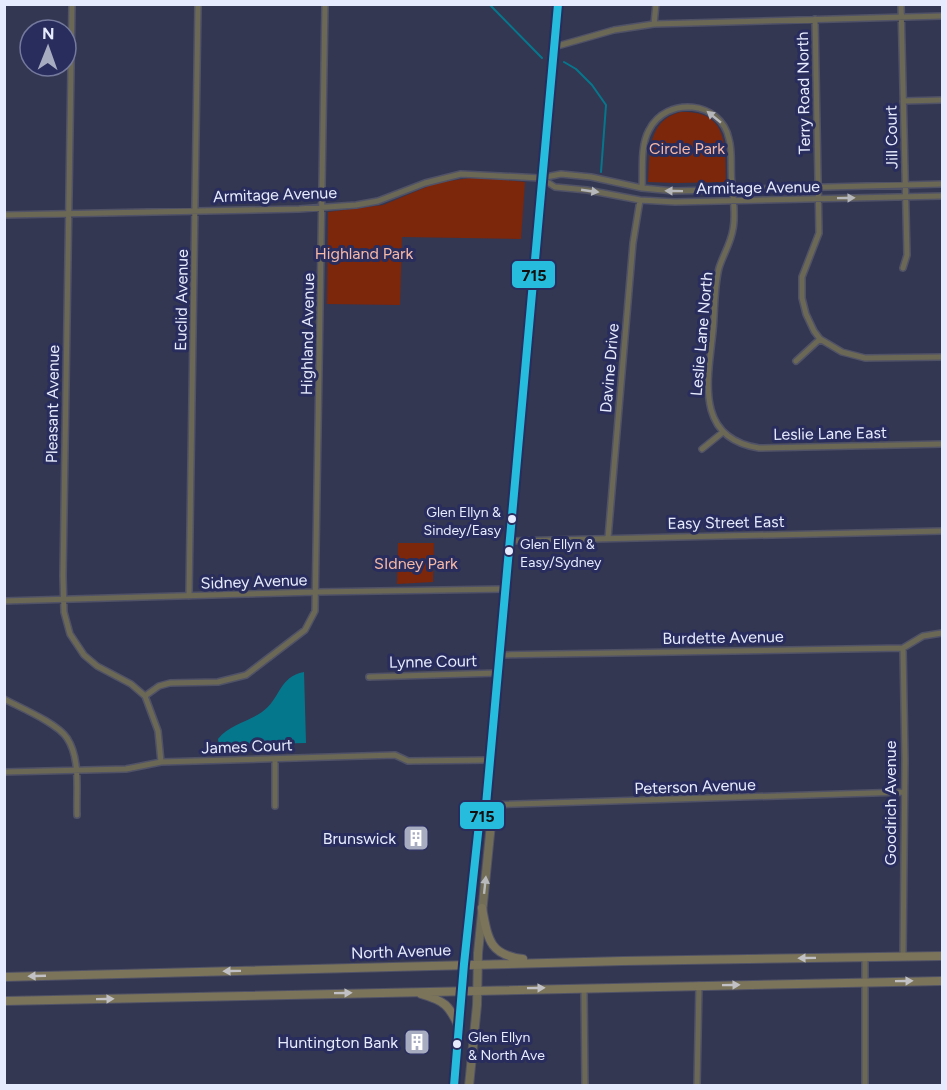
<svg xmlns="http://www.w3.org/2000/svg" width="947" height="1090" font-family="Figtree,sans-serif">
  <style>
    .green { fill: #7c260b }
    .water { fill: #05778d }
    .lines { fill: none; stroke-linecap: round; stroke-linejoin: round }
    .stream { stroke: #05778d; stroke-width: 2 }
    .street-casing { stroke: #505267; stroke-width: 8 }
    .secondary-casing { stroke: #505267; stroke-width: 10 }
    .primary-casing { stroke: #505267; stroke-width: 10 }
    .street { stroke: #6c6856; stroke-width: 5 }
    .secondary { stroke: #726d56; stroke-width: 8 }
    .primary { stroke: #7b745a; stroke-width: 8 }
    .bus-1-casing { stroke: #282d5d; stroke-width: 12 }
    .bus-1 { stroke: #26bcdd; stroke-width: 8 }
    .oneway { fill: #b6b7bb }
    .oneway2 { fill: #b8b9bb }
    .oneway3 { fill: #c1c1c5 }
    .bus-dot { fill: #e7ebfe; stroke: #282d5d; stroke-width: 2 }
    .labels { text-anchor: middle; stroke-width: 6; stroke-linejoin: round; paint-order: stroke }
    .bus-label { font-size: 14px; fill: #e7ebfe; stroke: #282d5d; text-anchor: start }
    .street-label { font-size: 16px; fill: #e7ebfe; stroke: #282d5d }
    .park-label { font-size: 16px; fill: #f6b8a7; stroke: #282d5d }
    .poi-label { font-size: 16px; fill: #e7ebfe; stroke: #282d5d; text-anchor: end }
    .line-badge { stroke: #282d5d; stroke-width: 2 }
    .pale-badge-label { font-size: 16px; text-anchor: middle; font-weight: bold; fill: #111 }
  </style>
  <rect width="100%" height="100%" fill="#343751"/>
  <!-- green -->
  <path class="green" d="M 681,112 C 729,110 725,147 726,182 L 676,183 L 648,182 C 650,153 647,120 681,112 Z
    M 476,177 L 525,182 L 521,239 L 402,237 L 400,305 L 327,304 L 328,212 L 383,205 L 436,183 Z
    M 398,543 L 434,543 L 433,582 L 397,584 Z"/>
  <!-- water -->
  <path class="water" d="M 304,672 L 306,743 L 219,745 L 218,739 C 229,725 248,722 262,712 C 280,700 279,676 304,672 Z"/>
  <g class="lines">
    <!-- stream -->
    <path class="stream" d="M 489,4 L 542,58
      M 564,62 L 576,69 L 592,85 L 606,105 L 601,172"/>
    <!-- street casing -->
    <g class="street-casing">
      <path id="street" d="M 72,4 L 63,576 L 64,612 L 70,634 L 84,655 L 97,666 L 131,684 L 145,696 L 158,731 L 161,762
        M 901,4 L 907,255 L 903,268
        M 815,19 L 819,233 L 802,277 L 802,298 L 806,314 L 814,331 L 820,339 L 842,352 L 865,358 L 942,357
        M 654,24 L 656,4
        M 554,47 L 614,30 L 654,24 L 942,16
        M 903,101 L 942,100
        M 541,178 L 555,187 L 587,190 L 640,200 L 675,202 L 942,196
        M 642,188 C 643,170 640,146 649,130 C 666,96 721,100 729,139 C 733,153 730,169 732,184 C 733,198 736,215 733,229 C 731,243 723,255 719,268 C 714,288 715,311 713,331 C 708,379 694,438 759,448 L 942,444
        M 4,215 L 299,209 L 356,205 L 378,201 L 425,183 L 461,174 L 541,178 L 561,174 L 591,177 L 642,188 L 674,191 L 942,184
        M 796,361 L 820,339
        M 702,449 L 723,432
        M 608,538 L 633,243 L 640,200
        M 509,541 L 942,531
        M 189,596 L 198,4
        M 4,601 L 316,592 L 505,589
        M 500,655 L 903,648 L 923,636 L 942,633
        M 369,677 L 498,673
        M 145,696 L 159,686 L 170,683 L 218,682 L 246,675 L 305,630 L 315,611 L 325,4
        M 4,699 C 21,708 57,723 67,738 C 81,759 76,791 77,815
        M 4,772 L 126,769 L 161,762 L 395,755 L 408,761 L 490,760
        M 486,805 L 904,792
        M 275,806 L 275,759
        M 903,957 L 905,760 L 903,648
        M 584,988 L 585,1086
        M 697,1086 L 699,985
        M 865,1086 L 865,957"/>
    </g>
    <!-- secondary casing -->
    <g class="secondary-casing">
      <path id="secondary" d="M 454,1086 L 464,964 L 479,824 L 486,805 L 558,4
        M 469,1086 L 477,1005 L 478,953 L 491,824 L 487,807"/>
    </g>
    <!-- primary casing -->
    <g class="primary-casing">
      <path id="primary" d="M 482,908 C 488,939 489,955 523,959
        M 4,977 L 623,961 L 942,956
        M 421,994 C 445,1001 449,1005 459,1027
        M 4,1001 L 942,981"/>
    </g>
    <!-- street -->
    <use href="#street" class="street"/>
    <!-- secondary -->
    <use href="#secondary" class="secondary"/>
    <!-- primary -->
    <use href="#primary" class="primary"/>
    <!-- bus-1 casing -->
    <g class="bus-1-casing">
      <path id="bus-1" d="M 454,1086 L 464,964 L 479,824 L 486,805 L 558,4"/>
    </g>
    <!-- bus-1 -->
    <use href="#bus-1" class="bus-1"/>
  </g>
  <!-- one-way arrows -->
  <defs><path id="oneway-solid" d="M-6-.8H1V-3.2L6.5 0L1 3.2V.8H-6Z" transform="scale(1.5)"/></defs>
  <g class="oneway">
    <use href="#oneway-solid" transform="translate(714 117) rotate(-141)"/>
    <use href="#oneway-solid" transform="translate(590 191) rotate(8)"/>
    <use href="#oneway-solid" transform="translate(674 191) rotate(-179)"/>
    <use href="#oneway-solid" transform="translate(846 198) rotate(-1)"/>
  </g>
  <use class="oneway2" href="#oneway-solid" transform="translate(485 885) rotate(-84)"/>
  <g class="oneway3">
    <use href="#oneway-solid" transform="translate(807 958) rotate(179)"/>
    <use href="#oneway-solid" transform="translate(232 971) rotate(179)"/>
    <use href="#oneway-solid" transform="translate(37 976) rotate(178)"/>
    <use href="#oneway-solid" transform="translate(904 981) rotate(-1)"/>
    <use href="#oneway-solid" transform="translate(731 985) rotate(-1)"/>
    <use href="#oneway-solid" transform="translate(536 988) rotate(-1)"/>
    <use href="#oneway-solid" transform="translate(343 993) rotate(-1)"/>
    <use href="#oneway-solid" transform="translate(105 999) rotate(-1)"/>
  </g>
  <!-- icons -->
  <defs>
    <g id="building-square" transform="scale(1.35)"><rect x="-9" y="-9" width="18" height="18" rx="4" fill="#a8acc1" stroke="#282d5d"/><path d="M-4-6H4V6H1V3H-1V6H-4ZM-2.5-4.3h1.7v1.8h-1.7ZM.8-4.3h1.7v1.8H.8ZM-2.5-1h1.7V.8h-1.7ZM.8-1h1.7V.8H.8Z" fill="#fff"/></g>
  </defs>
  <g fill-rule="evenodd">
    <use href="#building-square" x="416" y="838"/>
    <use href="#building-square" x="417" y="1042"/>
  </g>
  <!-- markers -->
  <g class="bus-dot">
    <circle cx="512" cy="519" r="5"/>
    <circle cx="509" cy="551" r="5"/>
    <circle cx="457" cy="1044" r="5"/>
  </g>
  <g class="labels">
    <!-- bus labels -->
    <g class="bus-label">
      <text x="501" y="517" text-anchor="end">Glen Ellyn &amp;<tspan x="501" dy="18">Sindey/Easy</tspan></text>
      <text x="520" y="549">Glen Ellyn &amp;<tspan x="520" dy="18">Easy/Sydney</tspan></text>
      <text x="468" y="1042">Glen Ellyn<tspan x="468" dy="18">&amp; North Ave</tspan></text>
    </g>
    <!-- street labels -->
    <g class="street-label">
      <text transform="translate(803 93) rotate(-91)" y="6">Terry Road North</text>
      <text transform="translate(891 137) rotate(-91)" y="6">Jill Court</text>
      <text transform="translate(758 187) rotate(-1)" y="6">Armitage Avenue</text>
      <text transform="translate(275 194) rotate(-2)" y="6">Armitage Avenue</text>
      <text transform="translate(181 300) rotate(-89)" y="6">Euclid Avenue</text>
      <text transform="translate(307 334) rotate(-89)" y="6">Highland Avenue</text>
      <text transform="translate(701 334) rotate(-85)" y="6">Leslie Lane North</text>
      <text transform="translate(609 368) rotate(-85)" y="6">Davine Drive</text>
      <text transform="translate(52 404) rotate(-89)" y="6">Pleasant Avenue</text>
      <text transform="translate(830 433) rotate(-1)" y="6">Leslie Lane East</text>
      <text transform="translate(726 522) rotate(-1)" y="6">Easy Street East</text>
      <text transform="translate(254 581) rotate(-2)" y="6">Sidney Avenue</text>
      <text transform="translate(723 637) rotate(-1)" y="6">Burdette Avenue</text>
      <text transform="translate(433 661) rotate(-1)" y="6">Lynne Court</text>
      <text transform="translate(247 746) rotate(-2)" y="6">James Court</text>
      <text transform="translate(695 786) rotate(-2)" y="6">Peterson Avenue</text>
      <text transform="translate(890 803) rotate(-90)" y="6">Goodrich Avenue</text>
      <text transform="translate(401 951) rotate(-2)" y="6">North Avenue</text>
    </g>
    <!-- park labels -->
    <g class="park-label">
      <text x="687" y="154">Circle Park</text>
      <text x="364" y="259">Highland Park</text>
      <text x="416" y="569">SIdney Park</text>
    </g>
    <!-- poi labels -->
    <g class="poi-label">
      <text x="396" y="844">Brunswick</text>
      <text x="398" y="1048">Huntington Bank</text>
    </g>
  </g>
  <g class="line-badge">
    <rect x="511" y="260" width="45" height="29" rx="6" fill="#26bcdd"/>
    <rect x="459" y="801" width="46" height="29" rx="6" fill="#26bcdd"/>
  </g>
  <g class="pale-badge-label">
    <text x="534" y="281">715</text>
    <text x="482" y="822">715</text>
  </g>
  <!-- border -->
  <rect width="947" height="1090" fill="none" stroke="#e7ebfe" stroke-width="12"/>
  <!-- north arrow -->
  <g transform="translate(48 48) rotate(1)"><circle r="28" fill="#282d5d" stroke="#74799d" stroke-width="1.5"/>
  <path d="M0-4.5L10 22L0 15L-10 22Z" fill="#a8acc1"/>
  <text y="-9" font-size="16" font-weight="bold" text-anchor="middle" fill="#e7ebfe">N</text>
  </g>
</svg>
